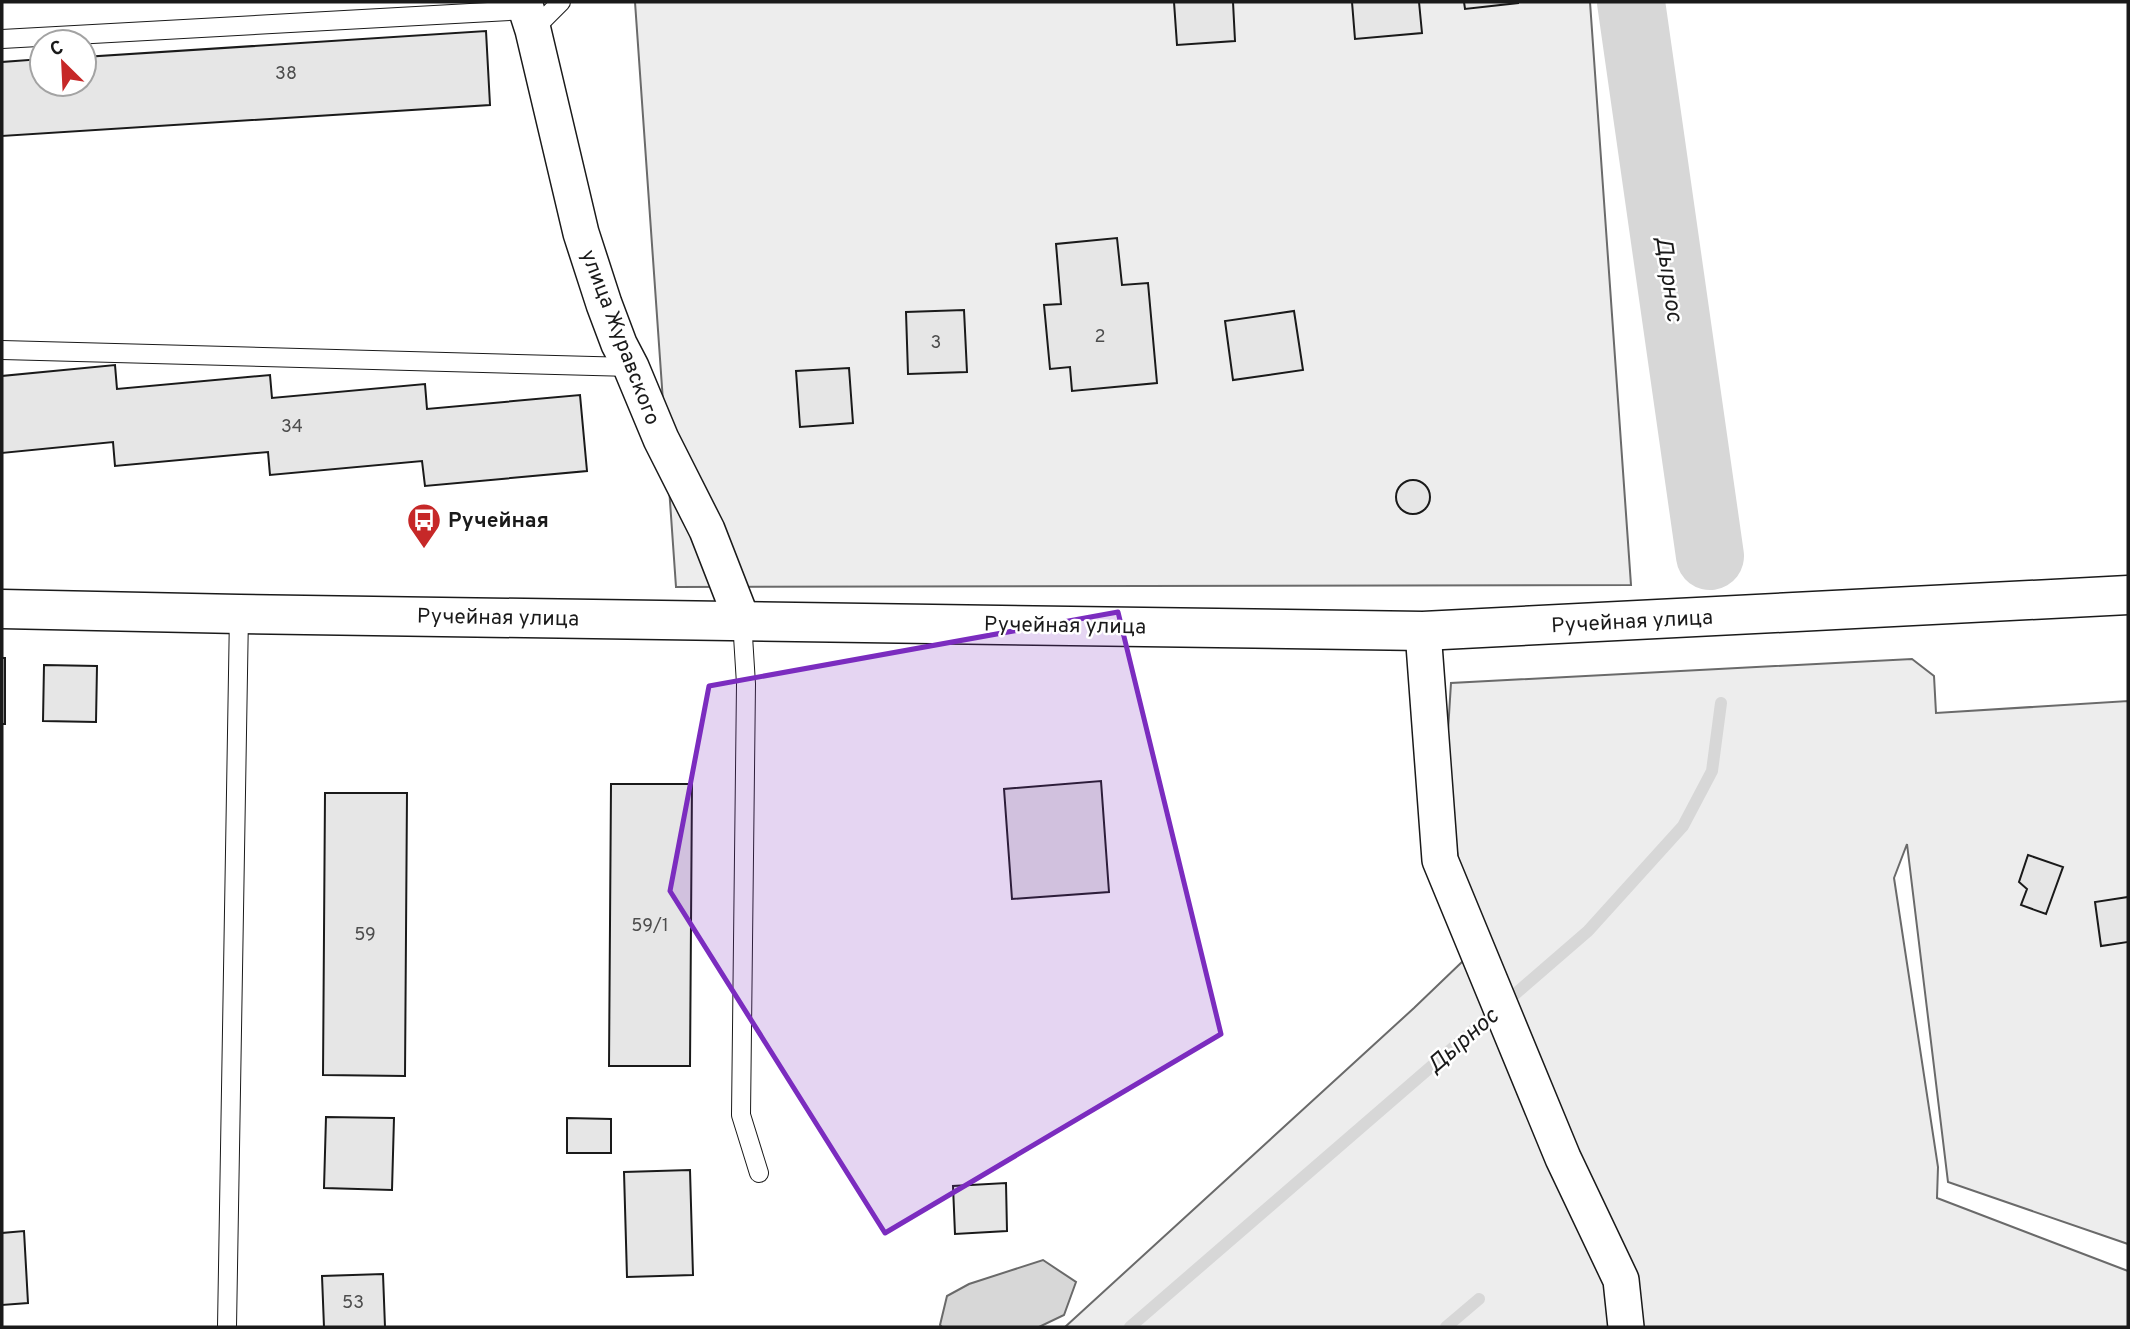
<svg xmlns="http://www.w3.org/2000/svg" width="2130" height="1329" font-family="Overpass,sans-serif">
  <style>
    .green { fill: #ededed; stroke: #6a6a6a; stroke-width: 2 }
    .water { fill: #d7d7d7; stroke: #6a6a6a; stroke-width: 2 }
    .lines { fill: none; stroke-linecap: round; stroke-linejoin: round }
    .stream { stroke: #d7d7d7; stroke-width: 12 }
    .river { stroke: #d7d7d7; stroke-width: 68 }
    .building { fill: #e6e6e6; stroke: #1a1a1a; stroke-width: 2 }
    .lane-casing { stroke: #1a1a1a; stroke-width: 20 }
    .street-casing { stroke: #1a1a1a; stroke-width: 38 }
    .secondary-casing { stroke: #1a1a1a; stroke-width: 41 }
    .lane { stroke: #fff; stroke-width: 18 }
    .street { stroke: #fff; stroke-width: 35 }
    .secondary { stroke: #fff; stroke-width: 38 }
    .marked { fill: #7b2cbf; fill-opacity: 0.2; stroke: #7b2cbf; stroke-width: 5; stroke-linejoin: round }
    .labels { text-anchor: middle; stroke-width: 5; stroke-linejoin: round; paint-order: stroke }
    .number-label { font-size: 18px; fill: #4d4d4d }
    .street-label { font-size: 21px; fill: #1a1a1a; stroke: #fff }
    .poi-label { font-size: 21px; font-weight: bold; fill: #1a1a1a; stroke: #fff; text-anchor: start }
    .water-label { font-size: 23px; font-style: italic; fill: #1a1a1a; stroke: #fff }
  </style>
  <rect width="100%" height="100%" fill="#fff"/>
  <!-- green -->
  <path class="green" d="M 635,2 L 1590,2 L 1631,585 L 676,587 Z
    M 1912,659 L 1934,676 L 1936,713 L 2128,701 L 2128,1244 L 1948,1182 L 1907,844 L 1894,878 L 1938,1167 L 1937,1198 L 2128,1271 L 2128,1327 L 1065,1327 L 1414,1008 L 1488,937 L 1458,859 L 1446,763 L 1451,683 Z"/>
  <!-- water -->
  <path class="water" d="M 1043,1260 L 1076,1282 L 1064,1315 L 1039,1327 L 942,1327 L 940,1325 L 947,1296 L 969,1284 Z"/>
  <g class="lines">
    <!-- stream -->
    <path class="stream" d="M 1130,1327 L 1588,931 L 1683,826 L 1712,771 L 1721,703
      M 1446,1327 L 1479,1299"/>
    <!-- river -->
    <path class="river" d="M 1631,2 L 1710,556"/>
  </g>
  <!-- building -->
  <path class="building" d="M 1174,2 L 1233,2 L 1235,41 L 1177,45 Z
    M 1352,2 L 1419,2 L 1422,33 L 1355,39 Z
    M 1464,2 L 1518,2 L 1518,3 L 1465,9 Z
    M 486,31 L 490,105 L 2,136 L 2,62 L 42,59 L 42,84 L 84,84 L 84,57 Z
    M 1117,238 L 1122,285 L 1148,283 L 1157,383 L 1072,391 L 1070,367 L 1050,369 L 1044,305 L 1061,304 L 1056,244 Z
    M 964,310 L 967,372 L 908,374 L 906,312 Z
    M 1294,311 L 1303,370 L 1233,380 L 1225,321 Z
    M 115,365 L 117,389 L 270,375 L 272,398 L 425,384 L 427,409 L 580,395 L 587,471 L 425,486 L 422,461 L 270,475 L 268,452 L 115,466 L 113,442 L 2,453 L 2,376 Z
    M 849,368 L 853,423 L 800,427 L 796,371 Z
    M1396 497a17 17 0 1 1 34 0a17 17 0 1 1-34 0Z
    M 2,658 L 5,658 L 5,724 L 2,724 Z
    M 44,665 L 97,666 L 96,722 L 43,721 Z
    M 1101,781 L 1109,892 L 1012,899 L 1004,789 Z
    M 611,784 L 692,784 L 690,1066 L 609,1066 Z
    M 325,793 L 407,793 L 405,1076 L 323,1075 Z
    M 2028,855 L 2063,867 L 2046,914 L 2021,905 L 2027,889 L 2019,882 Z
    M 2128,897 L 2128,942 L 2101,946 L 2095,902 Z
    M 326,1117 L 394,1118 L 392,1190 L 324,1188 Z
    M 567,1118 L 611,1119 L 611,1153 L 567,1153 Z
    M 690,1170 L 693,1275 L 627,1277 L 624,1172 Z
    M 1006,1183 L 1007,1231 L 955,1234 L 953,1186 Z
    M 24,1231 L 28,1303 L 2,1305 L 2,1233 Z
    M 383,1274 L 385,1327 L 324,1327 L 322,1276 Z"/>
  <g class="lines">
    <!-- lane casing -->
    <g class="lane-casing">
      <path id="lane" d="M 533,30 L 561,2
        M 2,39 L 526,10
        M 2,350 L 631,367
        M 742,620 L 746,684 L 741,1115 L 759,1173
        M 227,1327 L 239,614"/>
    </g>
    <!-- street casing -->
    <g class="street-casing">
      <path id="street" d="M 524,2 L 533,30 L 581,233 L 604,304 L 619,344 L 631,367 L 661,439 L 707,530 L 742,620
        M 1423,631 L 1440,860 L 1563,1158 L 1621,1280 L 1626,1327"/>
    </g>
    <!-- secondary casing -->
    <g class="secondary-casing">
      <path id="secondary" d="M 2,609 L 239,614 L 1423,631 L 2128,595"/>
    </g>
    <!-- lane -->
    <use href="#lane" class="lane"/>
    <!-- street -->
    <use href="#street" class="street"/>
    <!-- secondary -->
    <use href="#secondary" class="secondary"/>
  </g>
  <!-- marked area -->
  <path class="marked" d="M 1118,612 L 1221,1034 L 885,1233 L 670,891 L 709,686 Z"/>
  <!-- icons -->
  <defs>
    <g id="bus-pin" transform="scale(1.75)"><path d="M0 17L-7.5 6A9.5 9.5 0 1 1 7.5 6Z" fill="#c62828" stroke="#fff"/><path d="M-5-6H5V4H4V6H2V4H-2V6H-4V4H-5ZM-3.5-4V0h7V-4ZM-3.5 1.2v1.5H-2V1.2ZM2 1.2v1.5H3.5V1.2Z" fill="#fff"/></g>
  </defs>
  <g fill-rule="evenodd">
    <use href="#bus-pin" x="424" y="520"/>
  </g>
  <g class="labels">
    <!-- number labels -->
    <g class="number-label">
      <text x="286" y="79">38</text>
      <text x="1100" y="342">2</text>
      <text x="936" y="348">3</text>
      <text x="292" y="432">34</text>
      <text x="650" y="931">59/1</text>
      <text x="365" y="940">59</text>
      <text x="353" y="1308">53</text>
    </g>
    <!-- street labels -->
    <g class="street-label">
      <text transform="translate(621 337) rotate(69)" y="7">улица Журавского</text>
      <text transform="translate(498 617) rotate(1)" y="7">Ручейная улица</text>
      <text transform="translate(1632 621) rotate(-3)" y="7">Ручейная улица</text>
      <text transform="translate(1065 625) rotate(1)" y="7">Ручейная улица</text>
    </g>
    <!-- poi labels -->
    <g class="poi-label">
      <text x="448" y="527">Ручейная</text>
    </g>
    <!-- water labels -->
    <g class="water-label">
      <text transform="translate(1670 279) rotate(82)" y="8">Дырнос</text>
      <text transform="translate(1462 1040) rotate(-41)" y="8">Дырнос</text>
    </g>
  </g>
  <!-- border -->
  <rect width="2130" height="1329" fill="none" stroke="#1a1a1a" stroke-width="7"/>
  <!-- north arrow -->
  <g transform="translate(63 63) rotate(336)"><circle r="33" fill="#ffffff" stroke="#a3a3a3" stroke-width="2"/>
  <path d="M0-5L12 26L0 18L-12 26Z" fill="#c62828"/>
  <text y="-10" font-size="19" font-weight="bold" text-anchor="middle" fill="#1a1a1a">С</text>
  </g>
</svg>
